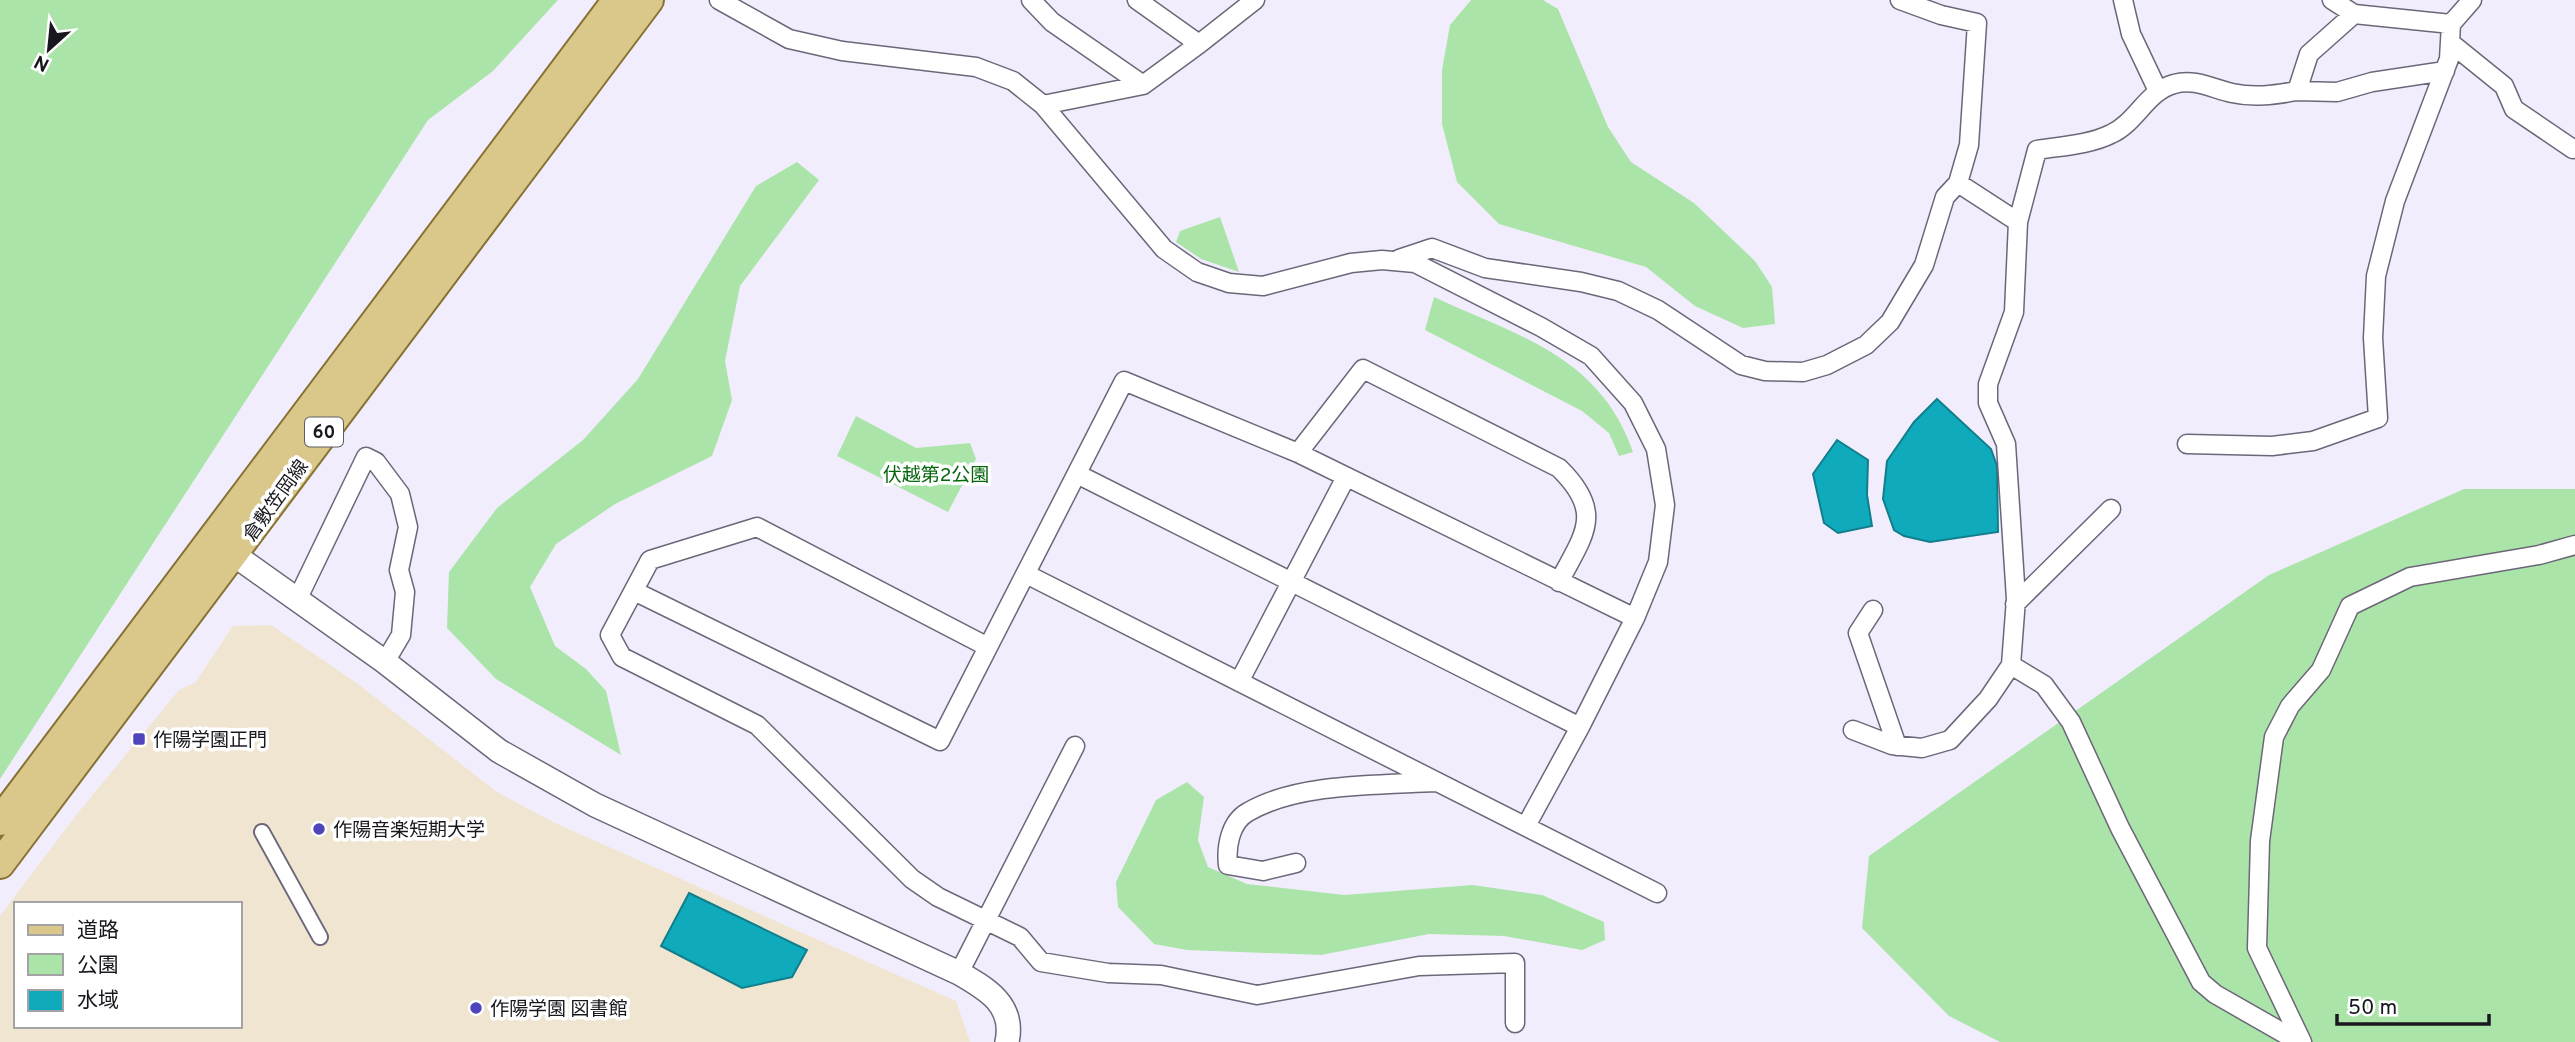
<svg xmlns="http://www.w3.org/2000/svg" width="2575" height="1042" font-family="Overpass,'Noto Sans JP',sans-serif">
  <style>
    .education { fill: #efe5d0; fill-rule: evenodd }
    .green { fill: #abe4a8 }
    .water { fill: #0faabb; stroke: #127e8c; stroke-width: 2 }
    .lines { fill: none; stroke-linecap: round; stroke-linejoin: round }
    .pedestrian-casing { stroke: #6c6778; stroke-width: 18 }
    .minor-casing { stroke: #6c6778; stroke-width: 21 }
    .tertiary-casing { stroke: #6c6778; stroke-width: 26 }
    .primary-casing { stroke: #867233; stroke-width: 32 }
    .pedestrian { stroke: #fff; stroke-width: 14 }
    .minor { stroke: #fff; stroke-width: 18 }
    .tertiary { stroke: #fff; stroke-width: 23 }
    .primary { stroke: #dac88b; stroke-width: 28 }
    .poi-dot { fill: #4e45bc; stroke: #fff; stroke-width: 2.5 }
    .labels { text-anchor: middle; stroke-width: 7; stroke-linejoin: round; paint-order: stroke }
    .shield { fill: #fff; stroke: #5e5d62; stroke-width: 2 }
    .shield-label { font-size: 18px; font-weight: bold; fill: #19171e }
    .park-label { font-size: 19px; fill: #06660d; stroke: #fff }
    .street-label { font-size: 19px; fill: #19171e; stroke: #fff }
    .poi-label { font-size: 19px; fill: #19171e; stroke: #fff; text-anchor: start }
  </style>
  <rect width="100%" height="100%" fill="#f2edfd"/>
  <!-- education -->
  <path class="education" d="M 271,625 L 354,681 L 497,792 L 555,823 L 956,1001 L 970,1042 L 0,1042 L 0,916 L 77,814 L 179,690 L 195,683 L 233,626 ZM 16,904 L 240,904 L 240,1026 L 16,1026 Z"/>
  <!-- green -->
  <path class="green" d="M 0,0 L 558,0 L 493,71 L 428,120 L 0,779 Z
    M 1471,0 L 1543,0 L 1558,9 L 1608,127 L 1631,162 L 1694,203 L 1755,261 L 1772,287 L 1775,324 L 1743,328 L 1695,306 L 1646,267 L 1499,224 L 1457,182 L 1442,124 L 1442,70 L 1450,25 Z
    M 797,162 L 819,180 L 740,286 L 725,361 L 732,400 L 712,456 L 615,504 L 556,544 L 530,587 L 555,646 L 586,669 L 606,691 L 621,755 L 496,679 L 447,628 L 449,572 L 497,508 L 583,440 L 638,379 L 756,186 Z
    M 1220,217 L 1239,272 L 1201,259 L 1176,242 L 1180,231 Z
    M 1434,297 C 1518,336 1600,356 1633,452 L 1619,456 L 1609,433 L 1582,411 L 1425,330 Z
    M 856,416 L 916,448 L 970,443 L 976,459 L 948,512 L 837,456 Z
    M 2464,489 L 2575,489 L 2575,1042 L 2000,1042 L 1949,1016 L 1862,928 L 1869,856 L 2269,575 Z
    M 1187,782 L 1204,797 L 1198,840 L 1208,867 L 1247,884 L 1344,895 L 1473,885 L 1542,895 L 1604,922 L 1605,940 L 1582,950 L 1504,936 L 1429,934 L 1321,955 L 1187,950 L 1154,944 L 1118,907 L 1116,882 L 1156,800 Z"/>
  <!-- water -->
  <path class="water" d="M 1937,399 L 1991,449 L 1997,466 L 1998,532 L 1930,542 L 1904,536 L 1894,530 L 1883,499 L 1887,461 L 1914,422 Z
    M 1837,440 L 1868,460 L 1867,495 L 1872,526 L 1838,533 L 1824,523 L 1813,474 Z
    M 689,893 L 807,950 L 792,977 L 742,988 L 661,946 Z"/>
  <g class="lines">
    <!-- pedestrian casing -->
    <g class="pedestrian-casing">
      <path id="pedestrian" d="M 262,832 L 320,937"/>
    </g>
    <!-- minor casing -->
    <g class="minor-casing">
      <path id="minor" d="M 719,0 L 789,39 L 842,51 L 976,67 L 1013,81 L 1043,105 L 1164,249 L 1197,272 L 1229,283 L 1263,286 L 1351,263 L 1382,260 L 1415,263 L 1541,327 L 1591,356 L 1633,403 L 1656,449 L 1665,505 L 1658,562 L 1635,618 L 1580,727 L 1526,826
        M 1031,0 L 1052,22 L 1143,85
        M 2123,0 L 2131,34 L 2158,91
        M 2332,0 L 2354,14 L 2451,24
        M 1199,44 L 1255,0
        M 2452,44 L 2504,86 L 2514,109 L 2573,149
        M 2297,91 L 2337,92 L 2372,82 L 2445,71
        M 1043,105 L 1143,85 L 1199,44 L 1137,0
        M 2018,222 L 2037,150 C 2061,146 2089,145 2111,134 C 2136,123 2147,91 2174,84 C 2195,78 2213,89 2232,93 C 2254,98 2274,95 2297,91 L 2309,54 L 2354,14
        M 1399,259 L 1432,248 L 1485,268 L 1581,282 L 1618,291 L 1658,310 L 1741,365 L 1765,371 L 1803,372 L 1827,365 L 1866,345 L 1890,322 L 1924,265 L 1945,197 L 1958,183 L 1969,145 L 1977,23 L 1941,15 L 1900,0
        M 2187,444 L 2272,446 L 2313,441 L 2378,418 L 2373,338 L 2376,276 L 2395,201 L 2449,59 L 2451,24 L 2472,0
        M 1298,453 L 1363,369 L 1559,468 C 1605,513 1584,534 1559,582
        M 1077,474 L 1580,727
        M 1026,574 L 1657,893
        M 634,591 L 940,741 L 1124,381 L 1298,453 L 1635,618
        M 297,600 L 366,457 L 376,462 L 400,494 L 408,527 L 399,570 L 405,592 L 401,635 L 385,662
        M 2015,604 L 2111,509
        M 1873,610 L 1858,633 L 1897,746
        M 988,647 L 757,527 L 650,560 L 610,635 L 622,657 L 757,725 L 912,879 L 938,897 L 1020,937 L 1041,962 L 1108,973 L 1161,975 L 1257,995 L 1419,966 L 1515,963 L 1515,1023
        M 2011,665 L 2044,685 L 2071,722 L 2120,828 L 2201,982 L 2215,994 L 2299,1042
        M 1239,682 L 1346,477
        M 1853,730 L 1892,745 L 1922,748 L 1950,740 L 1988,699 L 2011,665 L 2016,599 L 2006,444 L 1988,403 L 1988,384 L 2014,312 L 2018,222 L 1958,183
        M 1296,863 L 1263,871 L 1228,865 C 1226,847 1230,822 1248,812 C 1297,783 1379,785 1435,782
        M 959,973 L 1075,746
        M 2302,1042 L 2257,948 L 2260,841 L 2274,737 L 2290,706 L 2321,670 L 2350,606 L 2410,577 L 2539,555 L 2575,545"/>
    </g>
    <!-- tertiary casing -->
    <g class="tertiary-casing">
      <path id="tertiary" d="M 219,544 L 385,662 L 499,751 L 595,805 L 959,973 C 987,989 1015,1005 1007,1042"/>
    </g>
    <!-- primary casing -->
    <g class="primary-casing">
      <path id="primary" d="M 0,821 L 617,0
        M 0,864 L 649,0"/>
    </g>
    <!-- pedestrian -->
    <use href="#pedestrian" class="pedestrian"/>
    <!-- minor -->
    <use href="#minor" class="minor"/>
    <!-- tertiary -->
    <use href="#tertiary" class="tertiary"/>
    <!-- primary -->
    <use href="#primary" class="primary"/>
  </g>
  <!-- markers -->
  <g class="poi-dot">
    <rect x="132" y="732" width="14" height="14" rx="3.5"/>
    <circle cx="319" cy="829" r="7"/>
    <circle cx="476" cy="1008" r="7"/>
  </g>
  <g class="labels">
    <!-- shield labels -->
    <rect class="shield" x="305" y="417.5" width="38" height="29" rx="5"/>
    <g class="shield-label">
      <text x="324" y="438">60</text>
    </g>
    <!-- park labels -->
    <g class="park-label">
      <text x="936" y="481">伏越第2公園</text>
    </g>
    <!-- street labels -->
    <g class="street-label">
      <text transform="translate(275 500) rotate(-54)" y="7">倉敷笠岡線</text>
    </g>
    <!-- poi labels -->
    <g class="poi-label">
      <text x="153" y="746">作陽学園正門</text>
      <text x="333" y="836">作陽音楽短期大学</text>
      <text x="490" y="1015">作陽学園 図書館</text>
    </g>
  </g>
  <!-- legend -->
  <rect x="14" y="902" width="228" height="126" fill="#ffffff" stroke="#a3a2a5" stroke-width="2"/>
  <rect x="28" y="925" width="35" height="10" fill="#dac88b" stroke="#a3a2a5" stroke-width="2"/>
  <text x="77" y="937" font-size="21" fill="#19171e">道路</text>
  <rect x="28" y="954" width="35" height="21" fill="#abe4a8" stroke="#a3a2a5" stroke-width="2"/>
  <text x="77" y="972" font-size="21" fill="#19171e">公園</text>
  <rect x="28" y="990" width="35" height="21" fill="#0faabb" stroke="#a3a2a5" stroke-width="2"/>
  <text x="77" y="1007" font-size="21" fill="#19171e">水域</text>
  <!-- north arrow -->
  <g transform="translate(49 49) rotate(207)" stroke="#ffffff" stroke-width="5" paint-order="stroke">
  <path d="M0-5L12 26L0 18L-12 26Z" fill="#19171e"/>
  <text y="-10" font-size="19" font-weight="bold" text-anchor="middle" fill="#19171e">N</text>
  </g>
  <!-- scale -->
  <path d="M2337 1014v10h152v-10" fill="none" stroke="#19171e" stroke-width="3.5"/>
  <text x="2348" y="1014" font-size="21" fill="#19171e" stroke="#ffffff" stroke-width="5" paint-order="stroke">50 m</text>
</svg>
